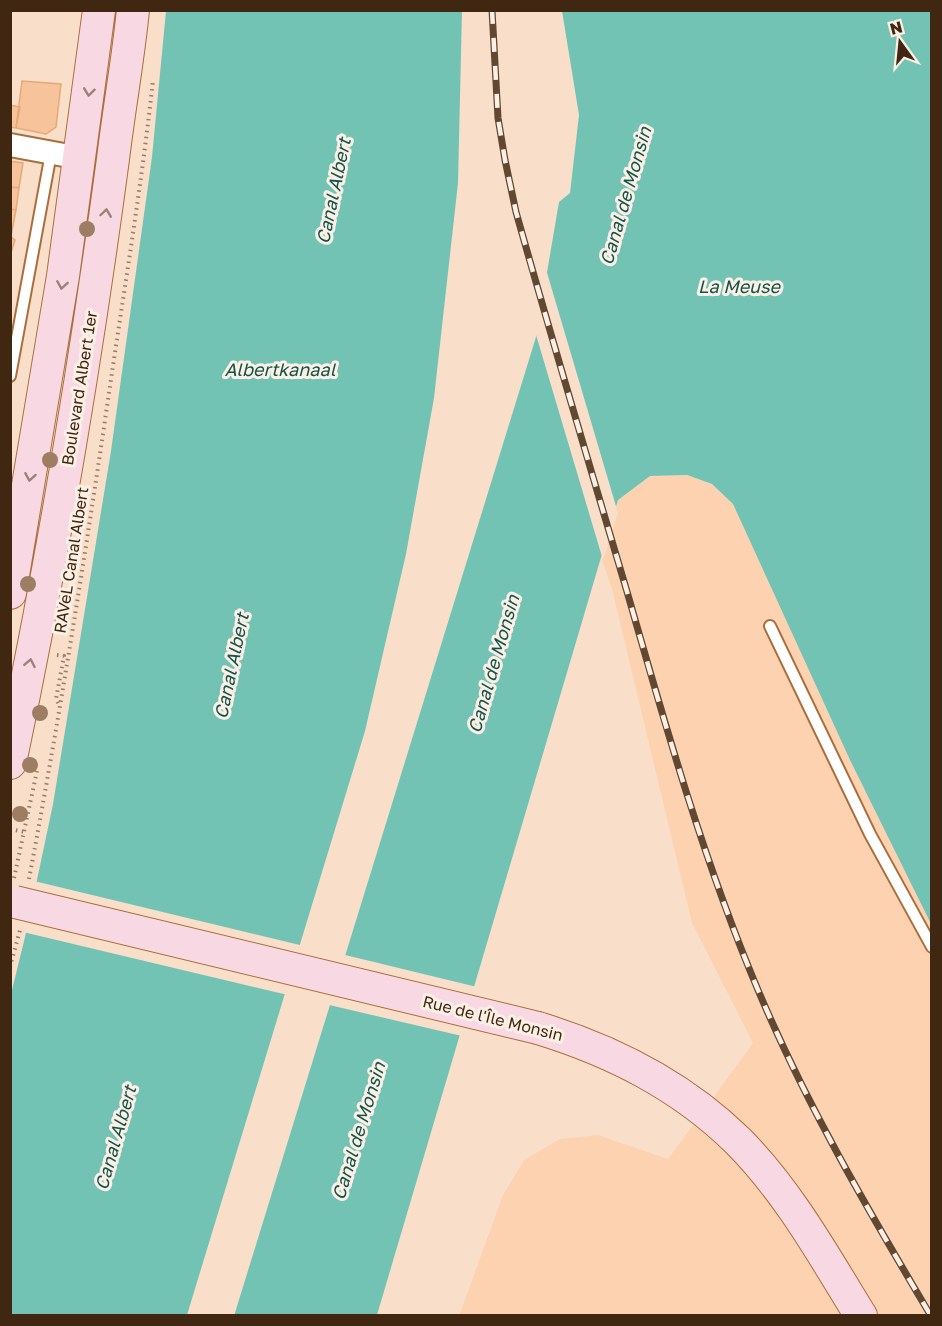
<svg xmlns="http://www.w3.org/2000/svg" width="942" height="1326" font-family="'Golos Text',sans-serif">
  <style>
    .built { fill: #fdd2b0 }
    .water { fill: #73c3b4 }
    .pier { fill: #f9dfca }
    .building { fill: #f6c39a; stroke: #e7a975; stroke-width: 1.5 }
    .lines { fill: none; stroke-linecap: round; stroke-linejoin: round }
    .lane-casing { stroke: #a96e3b; stroke-width: 14 }
    .street-casing { stroke: #a96e3b; stroke-width: 26 }
    .secondary-casing { stroke: #a96e3b; stroke-width: 34 }
    .path { stroke: #977d68; stroke-width: 4; stroke-dasharray: 1.5 4.5; stroke-linecap: butt }
    .lane { stroke: #fff; stroke-width: 10 }
    .street { stroke: #fff; stroke-width: 22 }
    .secondary { stroke: #f8d9e3; stroke-width: 32 }
    .rail-casing { stroke: #614832; stroke-width: 7 }
    .rail { stroke: #fcefe5; stroke-width: 4.5; stroke-dasharray: 14; stroke-linecap: butt }
    .secondary-bridge-casing { stroke: #a96e3b; stroke-width: 34; stroke-linecap: butt }
    .secondary-bridge { stroke: #f8d9e3; stroke-width: 32 }
    .tree { fill: #9d7e63 }
    .oneway { stroke: #9c807a }
    .labels { text-anchor: middle; stroke-width: 6; stroke-linejoin: round; paint-order: stroke }
    .street-label { font-size: 16px; fill: #402711; stroke: #fcefe5 }
    .water-label { font-size: 18px; font-style: italic; fill: #11554b; stroke: #fcefe5 }
  </style>
  <rect width="100%" height="100%" fill="#f9dfca"/>
  <!-- built -->
  <path class="built" d="M 686,475 L 712,484 L 733,504 L 850,760 L 931,924 L 931,1315 L 459,1316 L 503,1195 L 524,1160 L 560,1139 L 598,1135 L 668,1159 L 753,1043 L 692,923 L 612,589 L 601,556 L 618,500 L 650,476 Z"/>
  <!-- water -->
  <path class="water" d="M 166,11 L 462,11 L 458,183 L 434,398 L 406,554 L 365,731 L 187,1315 L 11,1316 L 11,994 L 25,937 L 53,804 L 111,451 L 152,157 Z
    M 562,11 L 931,11 L 931,924 L 850,760 L 733,504 L 712,484 L 687,475 L 650,476 L 618,500 L 377,1315 L 234,1316 L 536,337 L 559,202 L 570,193 L 579,115 Z"/>
  <!-- pier -->
  <path class="pier" d="M 545,266 L 618,513 L 603,560 L 534,328 Z
    M 34,881 L 304,946 L 288,995 L 23,932 Z
    M 341,954 L 477,987 L 462,1036 L 325,1004 Z"/>
  <!-- building -->
  <path class="building" d="M 22,81 L 61,84 L 56,127 L 46,134 L 16,128 Z
    M 10,105 L 20,107 L 16,128 L 10,127 Z
    M 10,161 L 23,163 L 19,188 L 10,187 Z
    M 10,187 L 19,188 L 16,210 L 10,209 Z
    M 10,209 L 16,210 L 11,236 L 10,236 Z
    M 10,236 L 15,240 L 10,256 Z"/>
  <g class="lines">
    <!-- lane casing -->
    <g class="lane-casing">
      <path id="lane" d="M 10,376 L 49,164 L 48,153
        M 770,626 L 870,834 L 932,947"/>
    </g>
    <!-- street casing -->
    <g class="street-casing">
      <path id="street" d="M 10,145 L 80,158"/>
    </g>
    <!-- secondary casing -->
    <g class="secondary-casing">
      <path id="secondary" d="M 10,593 L 63,276 L 99,10
        M 10,763 C 52,563 86,361 113,159 C 119,109 128,60 133,10
        M 538,1028 C 613,1051 681,1085 738,1141 C 788,1191 824,1256 861,1316"/>
    </g>
    <!-- path -->
    <path class="path" d="M 57,655 L 64,656 L 56,699 L 60,706
      M 10,829 L 25,832
      M 14,878 L 37,771
      M 29,879 C 60,715 86,551 110,386 C 125,284 142,182 153,80
      M 10,967 L 20,930"/>
    <!-- lane -->
    <use href="#lane" class="lane"/>
    <!-- street -->
    <use href="#street" class="street"/>
    <!-- secondary -->
    <use href="#secondary" class="secondary"/>
    <!-- rail casing -->
    <g class="rail-casing">
      <path id="rail" d="M 492,10 L 498,118 L 505,160 L 516,212 C 552,340 590,467 628,595 C 666,728 704,862 758,990 C 806,1104 868,1210 931,1316"/>
    </g>
    <!-- rail -->
    <use href="#rail" class="rail"/>
    <!-- secondary-bridge casing -->
    <g class="secondary-bridge-casing">
      <path id="secondary-bridge" d="M 15,902 L 538,1028"/>
    </g>
    <!-- secondary-bridge -->
    <use href="#secondary-bridge" class="secondary-bridge"/>
  </g>
  <!-- trees -->
  <g class="tree">
    <circle cx="87" cy="229" r="8"/>
    <circle cx="50" cy="460" r="8"/>
    <circle cx="28" cy="584" r="8"/>
    <circle cx="40" cy="713" r="8"/>
    <circle cx="30" cy="765" r="8"/>
    <circle cx="20" cy="814" r="8"/>
  </g>
  <!-- one-way arrows -->
  <defs><path id="oneway-chevron" d="M-2-3.5L2.5 0L-2 3.5" fill="none" stroke-width="1.6" stroke-linecap="round" stroke-linejoin="round" transform="scale(1.5)"/></defs>
  <g class="oneway">
    <use href="#oneway-chevron" transform="translate(89 92) rotate(97)"/>
    <use href="#oneway-chevron" transform="translate(106 213) rotate(-82)"/>
    <use href="#oneway-chevron" transform="translate(62 285) rotate(99)"/>
    <use href="#oneway-chevron" transform="translate(30 477) rotate(100)"/>
    <use href="#oneway-chevron" transform="translate(30 663) rotate(-79)"/>
  </g>
  <g class="labels">
    <!-- street labels -->
    <g class="street-label">
      <text transform="translate(79 388) rotate(-81)" y="6">Boulevard Albert 1er</text>
      <text transform="translate(71 560) rotate(-81)" y="6">RAVeL Canal Albert</text>
      <text transform="translate(493 1018) rotate(14)" y="6">Rue de l'Île Monsin</text>
    </g>
    <!-- water labels -->
    <g class="water-label">
      <text transform="translate(334 191) rotate(-78)" y="6">Canal Albert</text>
      <text transform="translate(626 196) rotate(-74)" y="6">Canal de Monsin</text>
      <text x="739" y="293">La Meuse</text>
      <text x="280" y="376">Albertkanaal</text>
      <text transform="translate(494 664) rotate(-74)" y="6">Canal de Monsin</text>
      <text transform="translate(232 666) rotate(-78)" y="6">Canal Albert</text>
      <text transform="translate(359 1131) rotate(-73)" y="6">Canal de Monsin</text>
      <text transform="translate(116 1138) rotate(-74)" y="6">Canal Albert</text>
    </g>
  </g>
  <!-- border -->
  <rect width="942" height="1326" fill="none" stroke="#402711" stroke-width="24"/>
  <!-- north arrow -->
  <g transform="translate(900 42) rotate(345)" stroke="#fcefe5" stroke-width="4.5" paint-order="stroke">
  <path d="M0-4.5L10 22L0 15L-10 22Z" fill="#402711"/>
  <text y="-9" font-size="16" font-weight="bold" text-anchor="middle" fill="#402711">N</text>
  </g>
</svg>
